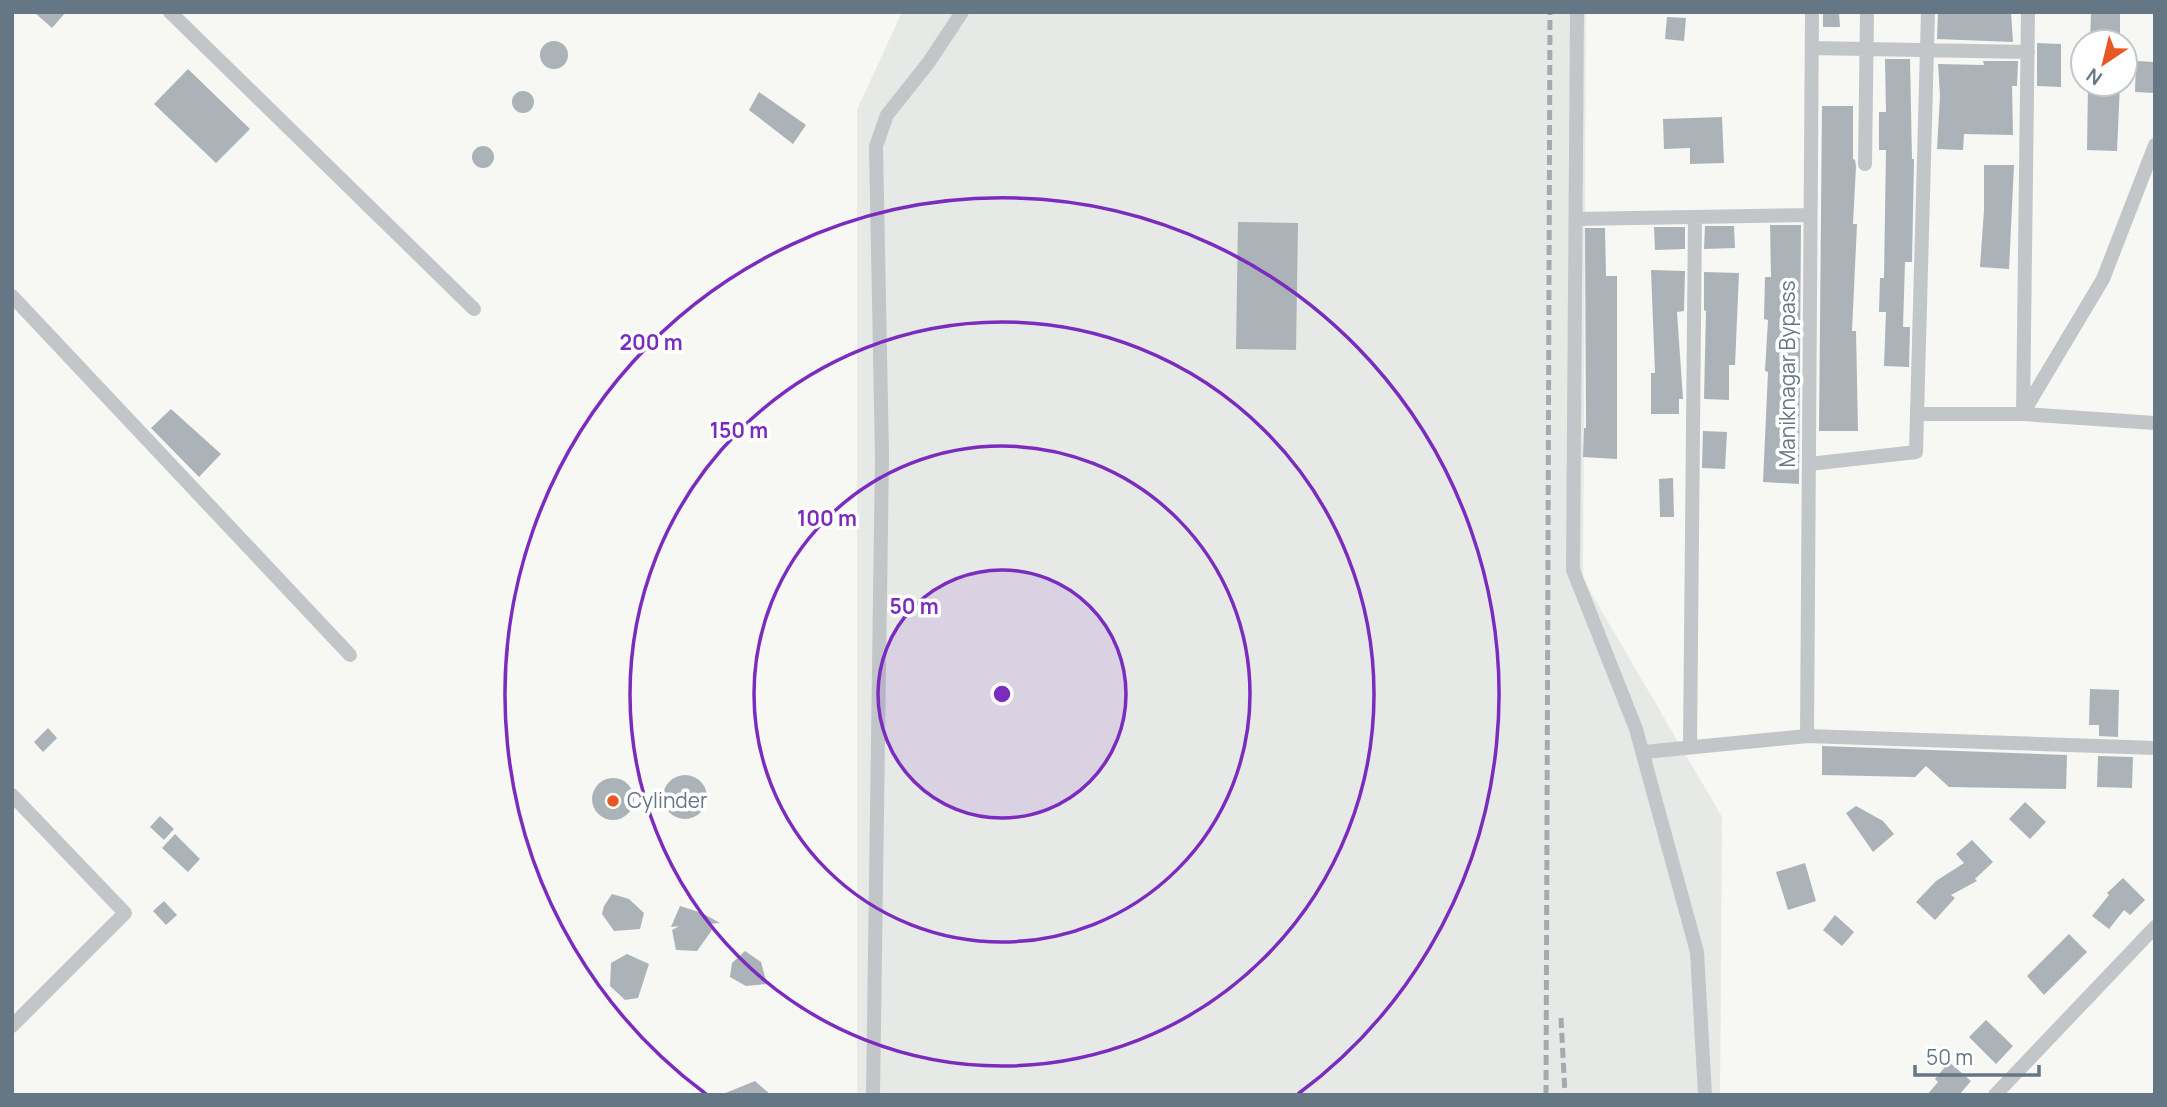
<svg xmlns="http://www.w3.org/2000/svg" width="2167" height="1107" font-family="Manrope,sans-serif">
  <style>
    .built { fill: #e7e9e7 }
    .building { fill: #abb3b9 }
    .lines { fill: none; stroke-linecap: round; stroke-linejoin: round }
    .street { stroke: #c2c6c9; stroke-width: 14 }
    .rail { stroke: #a4aab0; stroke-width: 5; stroke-dasharray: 10 5; stroke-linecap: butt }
    .ring { fill: none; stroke: #7b2cbf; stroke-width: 3.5 }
    .poi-dot { fill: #e85823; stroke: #fff; stroke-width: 2.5 }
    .labels { text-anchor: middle; stroke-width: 7; stroke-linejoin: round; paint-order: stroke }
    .street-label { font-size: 21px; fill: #657685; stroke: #fff }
    .poi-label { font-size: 21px; fill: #657685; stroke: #fff; text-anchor: start }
    .centre { fill: #7b2cbf; stroke: #fff; stroke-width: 3.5 }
    .ring-label { font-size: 21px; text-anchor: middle; font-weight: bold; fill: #7b2cbf; stroke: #fff; stroke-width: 7; stroke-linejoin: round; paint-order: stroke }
  </style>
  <rect width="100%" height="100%" fill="#f7f7f4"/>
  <!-- built -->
  <path class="built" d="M 902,12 L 1586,12 L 1583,579 L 1722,817 L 1720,1095 L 857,1095 L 857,110 Z"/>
  <!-- building -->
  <path class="building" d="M 34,12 L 66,12 L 52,28 Z
    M 1823,12 L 1839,12 L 1840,27 L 1823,27 Z
    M 1938,12 L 2011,12 L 2013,42 L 1937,39 Z
    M 2091,12 L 2120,12 L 2120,42 L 2090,42 Z
    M 1667,17 L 1686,18 L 1684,41 L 1665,39 Z
    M540 55a14 14 0 1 1 28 0a14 14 0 1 1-28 0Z
    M 2037,43 L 2061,44 L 2061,87 L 2037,86 Z
    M 1885,59 L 1910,59 L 1912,159 L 1914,159 L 1912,262 L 1905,262 L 1903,327 L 1910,327 L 1909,367 L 1884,366 L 1886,312 L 1879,312 L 1880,278 L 1884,278 L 1886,150 L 1879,150 L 1879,112 L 1886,112 Z
    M 1983,61 L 2018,61 L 2017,86 L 2012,86 L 2013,135 L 1964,134 L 1963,150 L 1937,149 L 1940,96 L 1938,64 L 1984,65 Z
    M 2136,61 L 2155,62 L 2155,93 L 2135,92 Z
    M 188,69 L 250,129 L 216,163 L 154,104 Z
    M 2088,84 L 2120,84 L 2117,151 L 2087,150 Z
    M512 102a11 11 0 1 1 22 0a11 11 0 1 1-22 0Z
    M 759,92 L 806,125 L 793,144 L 749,110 Z
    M 1822,106 L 1853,106 L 1853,159 L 1855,160 L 1856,166 L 1853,224 L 1857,224 L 1852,331 L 1856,331 L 1858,431 L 1819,431 Z
    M 1722,117 L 1724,163 L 1690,164 L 1690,148 L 1664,149 L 1663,119 Z
    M472 157a11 11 0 1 1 22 0a11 11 0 1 1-22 0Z
    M 1984,165 L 2014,165 L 2009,269 L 1980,267 L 1984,210 Z
    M 1238,222 L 1298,223 L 1296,350 L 1236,349 Z
    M 1770,225 L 1801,225 L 1799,484 L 1763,482 L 1768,372 L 1765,371 L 1768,320 L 1764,319 L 1765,277 L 1771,277 Z
    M 1705,226 L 1734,226 L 1735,248 L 1704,249 Z
    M 1654,227 L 1685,227 L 1685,249 L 1655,250 Z
    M 1585,228 L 1605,228 L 1606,276 L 1617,276 L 1617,459 L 1583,457 L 1584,428 L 1586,428 Z
    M 1651,270 L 1685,271 L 1684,311 L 1677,312 L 1683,399 L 1679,399 L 1679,414 L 1651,414 L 1651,373 L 1655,373 Z
    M 1704,272 L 1739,273 L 1735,365 L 1729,365 L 1729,400 L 1704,399 L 1706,310 L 1704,311 Z
    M 171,409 L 221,454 L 199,477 L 151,428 Z
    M 1703,431 L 1727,432 L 1725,469 L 1702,468 Z
    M 1673,478 L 1674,517 L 1660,517 L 1659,479 Z
    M 2090,689 L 2119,690 L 2118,737 L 2099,736 L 2099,725 L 2089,725 Z
    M 48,728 L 57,738 L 43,752 L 34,742 Z
    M 1822,746 L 2067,755 L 2066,789 L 1949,787 L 1926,766 L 1915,777 L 1822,775 Z
    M 2098,756 L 2133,757 L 2132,788 L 2097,787 Z
    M663 797a22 22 0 1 1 44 0a22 22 0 1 1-44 0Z
    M592 799a21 21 0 1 1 42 0a21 21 0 1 1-42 0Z
    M 2025,802 L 2046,822 L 2030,839 L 2009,819 Z
    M 1856,806 L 1883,821 L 1894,834 L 1873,852 L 1846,813 Z
    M 160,816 L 174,829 L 164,840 L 150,827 Z
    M 175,834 L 200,859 L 188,872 L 162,848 Z
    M 1972,840 L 1993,862 L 1975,879 L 1977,881 L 1951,895 L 1955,898 L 1935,920 L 1916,902 L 1936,881 L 1964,863 L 1956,854 Z
    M 1805,863 L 1816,901 L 1788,910 L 1776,872 Z
    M 2123,878 L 2145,900 L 2130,915 L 2124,910 L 2109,929 L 2092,916 L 2109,895 L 2107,893 Z
    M 612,894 L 629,899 L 644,913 L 640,929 L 614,931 L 602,914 L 604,906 Z
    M 164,901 L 177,915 L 166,925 L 153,911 Z
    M 680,906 L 702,913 L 720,923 L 708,924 L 712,930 L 697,951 L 676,950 L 672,930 L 679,926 L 671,927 Z
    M 1835,915 L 1854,932 L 1842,946 L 1823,930 Z
    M 2069,934 L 2087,952 L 2044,995 L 2027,976 Z
    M 745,951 L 761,962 L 767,984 L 746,986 L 730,977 L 732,963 Z
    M 627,954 L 649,964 L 638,998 L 625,1000 L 610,986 L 611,963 Z
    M 1986,1020 L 2013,1046 L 1996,1064 L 1969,1037 Z
    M 1949,1062 L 1971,1081 L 1959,1095 L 1927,1095 L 1938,1082 L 1935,1079 Z
    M 755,1081 L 771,1095 L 723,1095 L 723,1094 Z"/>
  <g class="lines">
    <!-- street -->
    <path class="street" d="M 170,12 L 474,309
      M 1577,12 L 1573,570 L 1636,729 L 1697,952 L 1705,1095
      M 1812,48 L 2028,52
      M 1865,164 L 1867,12
      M 1576,219 L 1810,215
      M 12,296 L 350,655
      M 2023,413 L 2103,279 L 2155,145
      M 1917,414 L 2023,414 L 2155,423
      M 2023,414 L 2028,12
      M 1809,464 L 1916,452 L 1928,12
      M 1807,736 L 1812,12
      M 1690,747 L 1695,217
      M 1644,752 L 1807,736 L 2155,748
      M 12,795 L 125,913 L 12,1026
      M 873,1095 L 882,456 L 876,146 L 887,115 L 929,62 L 962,12
      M 1995,1095 L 2155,927"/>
    <!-- rail -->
    <path class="rail" d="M 1561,1018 L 1565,1095
      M 1546,1095 L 1550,12"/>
  </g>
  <!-- distance rings -->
  <circle cx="1002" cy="694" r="124" fill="#7b2cbf" fill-opacity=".12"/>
  <g class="ring">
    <circle cx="1002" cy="694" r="124"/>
    <circle cx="1002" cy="694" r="248"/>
    <circle cx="1002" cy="694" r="372"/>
    <path d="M706 1094A497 497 0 1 1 1298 1094"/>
  </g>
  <!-- markers -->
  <circle class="poi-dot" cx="613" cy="801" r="7"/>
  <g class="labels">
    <!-- street labels -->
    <g class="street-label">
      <text transform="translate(1788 374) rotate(-90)" y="7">Maniknagar Bypass</text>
    </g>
    <!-- poi labels -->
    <g class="poi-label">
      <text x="627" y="808">Cylinder</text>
    </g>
  </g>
  <circle cx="1002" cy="694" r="10" class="centre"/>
  <g class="ring-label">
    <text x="651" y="350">200 m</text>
    <text x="739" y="438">150 m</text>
    <text x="827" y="526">100 m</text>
    <text x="914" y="614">50 m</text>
  </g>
  <!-- border -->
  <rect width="2167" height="1107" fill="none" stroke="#657685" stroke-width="28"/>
  <!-- north arrow -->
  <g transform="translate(2104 63) rotate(215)"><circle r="33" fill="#ffffff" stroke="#c1c8ce" stroke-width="2"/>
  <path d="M0-5L12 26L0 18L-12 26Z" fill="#e85823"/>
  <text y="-10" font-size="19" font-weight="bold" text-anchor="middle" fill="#657685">N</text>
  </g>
  <!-- scale -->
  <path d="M1915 1065v10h124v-10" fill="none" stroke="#657685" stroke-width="3.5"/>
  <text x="1926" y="1065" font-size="21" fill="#657685" stroke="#ffffff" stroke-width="5" paint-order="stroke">50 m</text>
</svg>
